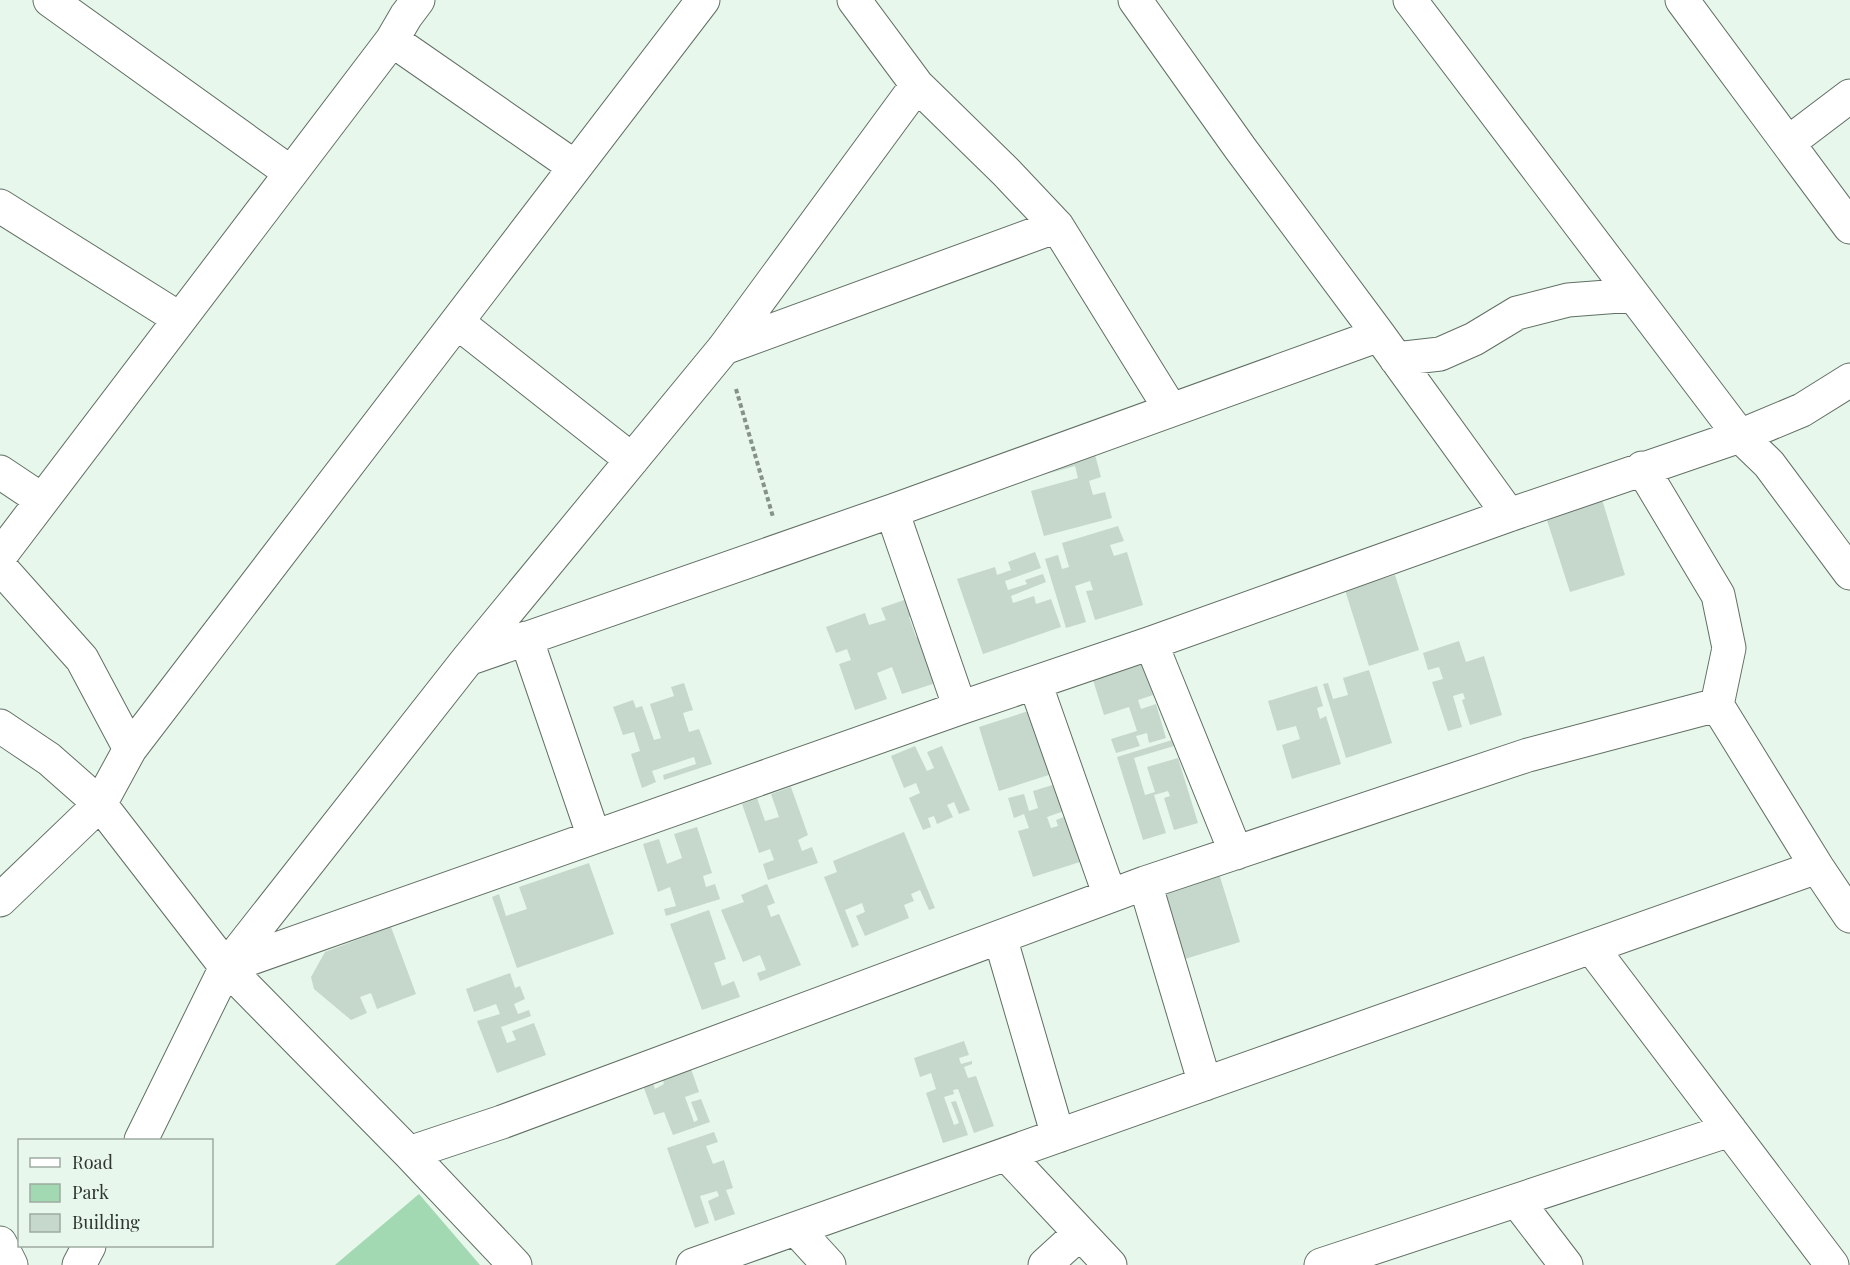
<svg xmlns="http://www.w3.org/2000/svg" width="1850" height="1265" font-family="'Playfair Display',serif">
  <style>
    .green { fill: #a2d8b2 }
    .building { fill: #c6d7cb }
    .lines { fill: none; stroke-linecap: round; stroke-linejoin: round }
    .minor-casing { stroke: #616f64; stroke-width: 35 }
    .path { stroke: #869189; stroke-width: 4; stroke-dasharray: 4.5 3; stroke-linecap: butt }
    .minor { stroke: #fff; stroke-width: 33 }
  </style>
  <rect width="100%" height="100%" fill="#e7f7eb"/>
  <!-- green -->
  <path class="green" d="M 419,1194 L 480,1265 L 335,1265 Z"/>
  <!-- building -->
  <path class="building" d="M 1093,447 L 1101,477 L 1089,481 L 1093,495 L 1105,492 L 1112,518 L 1044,536 L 1031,491 L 1078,478 L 1075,466 L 1028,479 Z
    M 1601,496 L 1625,575 L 1570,592 L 1545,514 Z
    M 1118,526 L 1124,541 L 1110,545 L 1114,556 L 1127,552 L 1143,605 L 1095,620 L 1086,591 L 1093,590 L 1090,581 L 1075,586 L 1086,622 L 1066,628 L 1045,559 L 1058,555 L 1062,569 L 1069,567 L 1062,543 Z
    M 1035,552 L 1041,568 L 1005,581 L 1008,590 L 1027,584 L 1025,580 L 1043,574 L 1046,582 L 1011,596 L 1013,603 L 1034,596 L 1036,604 L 1051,599 L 1061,627 L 983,654 L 957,579 L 995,567 L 997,575 L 1011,570 L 1008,562 Z
    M 1395,575 L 1419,650 L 1369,666 L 1345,590 Z
    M 910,598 L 916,615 L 909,617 L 916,637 L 923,635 L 939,682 L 902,694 L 892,667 L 877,673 L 887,699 L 855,710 L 839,664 L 851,660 L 847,649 L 836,653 L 826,627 L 865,613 L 869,625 L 886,620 L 881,608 Z
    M 1459,641 L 1466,662 L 1484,656 L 1502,715 L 1470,725 L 1462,700 L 1465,699 L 1463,693 L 1453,696 L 1462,727 L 1448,731 L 1432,682 L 1443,679 L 1439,667 L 1428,670 L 1423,653 Z
    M 1144,664 L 1153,695 L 1138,700 L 1141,709 L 1156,704 L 1166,738 L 1149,743 L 1147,733 L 1136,736 L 1140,746 L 1116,753 L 1111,739 L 1137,731 L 1129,707 L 1104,715 L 1093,680 Z
    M 1369,670 L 1392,743 L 1346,758 L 1323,684 L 1328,683 L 1333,699 L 1348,695 L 1343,678 Z
    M 684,683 L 693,710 L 683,713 L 689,732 L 699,729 L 712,764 L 664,780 L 663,775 L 696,764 L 694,757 L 652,771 L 656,782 L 642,788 L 631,754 L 640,751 L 634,732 L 623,735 L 613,707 L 633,700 L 636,708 L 642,706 L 654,740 L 661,738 L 650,704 L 674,696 L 671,687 Z
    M 1317,686 L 1323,706 L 1317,708 L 1320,719 L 1326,716 L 1341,764 L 1292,779 L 1282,745 L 1300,739 L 1296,726 L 1277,731 L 1268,701 Z
    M 1038,708 L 1058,772 L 999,791 L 979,727 Z
    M 1172,740 L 1174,746 L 1134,758 L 1145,795 L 1155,792 L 1147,767 L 1178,758 L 1198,823 L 1174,830 L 1164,798 L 1170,796 L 1168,791 L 1154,795 L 1166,833 L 1143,840 L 1117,757 Z
    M 915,746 L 927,771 L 934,768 L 927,752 L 942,746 L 970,810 L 959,814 L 954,802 L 947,805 L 953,817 L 937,824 L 934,816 L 928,818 L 931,827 L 923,830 L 909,798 L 920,793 L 916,783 L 904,788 L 891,756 Z
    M 1059,783 L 1067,810 L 1047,817 L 1051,828 L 1058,826 L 1056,820 L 1069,815 L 1083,861 L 1033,877 L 1018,831 L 1029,828 L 1024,814 L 1014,818 L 1008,798 L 1024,794 L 1029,811 L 1038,808 L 1033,791 Z
    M 791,787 L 808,835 L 798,840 L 802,851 L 812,847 L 818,863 L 768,880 L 763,864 L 774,860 L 770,849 L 759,853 L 742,804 L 757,798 L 765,821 L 779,817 L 771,794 Z
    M 697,827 L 712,873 L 703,876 L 706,887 L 715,884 L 720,899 L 666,916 L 664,909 L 676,906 L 670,887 L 658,892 L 643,844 L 659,839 L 667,864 L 682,858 L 674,834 Z
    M 904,832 L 935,908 L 929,910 L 920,890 L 911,894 L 914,901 L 904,905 L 909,918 L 865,936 L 856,916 L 865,912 L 862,903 L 845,910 L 859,945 L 852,948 L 824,877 L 837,872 L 833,861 Z
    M 589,863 L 614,934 L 517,968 L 492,897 L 499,894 L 506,916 L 527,909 L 519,887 Z
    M 1217,867 L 1240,942 L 1185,959 L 1160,884 Z
    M 767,884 L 775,903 L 767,906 L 771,917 L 779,914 L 801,965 L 760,981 L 757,973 L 766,970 L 760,955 L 743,962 L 721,910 L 744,902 L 741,895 Z
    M 709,910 L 726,959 L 714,963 L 722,986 L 734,981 L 740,997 L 702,1010 L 670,924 Z
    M 391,927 L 416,994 L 377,1009 L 371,993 L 360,997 L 367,1013 L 351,1020 L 314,989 L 311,977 L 325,952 Z
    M 510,973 L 515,988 L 520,986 L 525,999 L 514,1004 L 518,1014 L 529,1010 L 531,1016 L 501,1027 L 507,1043 L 516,1040 L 512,1031 L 534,1023 L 546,1055 L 497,1073 L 477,1021 L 500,1014 L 496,1004 L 474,1012 L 466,989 Z
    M 964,1041 L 969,1055 L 959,1058 L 961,1064 L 972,1061 L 972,1064 L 964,1067 L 968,1078 L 976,1076 L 994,1126 L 974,1133 L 958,1089 L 953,1090 L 954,1094 L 944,1097 L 954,1125 L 959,1123 L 951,1102 L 956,1101 L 968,1135 L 943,1143 L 926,1093 L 936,1089 L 931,1073 L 920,1077 L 914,1058 Z
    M 690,1066 L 699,1092 L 685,1097 L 694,1122 L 698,1120 L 691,1102 L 701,1099 L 710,1122 L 673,1135 L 664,1112 L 654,1115 L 642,1083 L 652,1080 L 655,1089 L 664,1084 L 662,1077 Z
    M 714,1132 L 718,1142 L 706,1146 L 713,1164 L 724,1160 L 733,1188 L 726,1190 L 735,1214 L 715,1221 L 708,1201 L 719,1196 L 717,1191 L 700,1196 L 709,1223 L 695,1228 L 667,1148 Z"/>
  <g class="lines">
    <!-- minor casing -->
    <g class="minor-casing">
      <path id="minor" d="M 50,0 L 291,173
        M 854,0 L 917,85 L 1006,172 L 1057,226 L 1171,410
        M 1135,0 L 1240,148 L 1379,335 L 1509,515
        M 1410,0 L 1740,436 L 1769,464 L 1850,573
        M 1682,0 L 1850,227
        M 392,40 L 575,167
        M 1788,143 L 1850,96
        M 0,206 L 180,319
        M 457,322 L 632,460
        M 724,348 L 1057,226
        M 1396,359 L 1440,354 L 1474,339 L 1517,313 L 1568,300 L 1633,295
        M 1642,468 L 1718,595 L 1729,648 L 1717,705 L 1817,867 L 1850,916
        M 0,472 L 42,500
        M 892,511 L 960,708
        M 0,556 L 392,40 L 406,16 L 418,0
        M 0,567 L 82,659 L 130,749
        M 526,638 L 594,837
        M 1151,643 L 1236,853
        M 468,659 L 892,511 L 1379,335
        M 1035,683 L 1110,896
        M 0,726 L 49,759 L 100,804 L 226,967 L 409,1153 L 515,1265
        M 1145,883 L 1205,1084
        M 0,900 L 100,804 L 130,749 L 703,0
        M 1000,937 L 1058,1136
        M 1592,948 L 1832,1265
        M 226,967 L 960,708 L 1151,643 L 1509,515 L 1740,436 L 1802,410 L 1850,380
        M 141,1140 L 226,967 L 468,659 L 724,348 L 917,85
        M 409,1153 L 502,1122 L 1145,883 L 1528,755 L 1717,705
        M 1007,1155 L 1110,1265
        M 1517,1201 L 1566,1265
        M 796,1229 L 829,1265
        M 0,1243 L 11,1265
        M 79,1265 L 89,1246
        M 693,1265 L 1817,867
        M 1045,1265 L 1080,1233
        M 1321,1265 L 1730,1130"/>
    </g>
    <!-- path -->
    <path class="path" d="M 736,389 L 773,517"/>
    <!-- minor -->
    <use href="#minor" class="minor"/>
  </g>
  <!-- legend -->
  <rect x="18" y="1139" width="195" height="108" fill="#e7f7eb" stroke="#9eaaa1" stroke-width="1.5"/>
  <rect x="30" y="1158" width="30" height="9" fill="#ffffff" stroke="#9eaaa1" stroke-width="1.5"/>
  <text x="72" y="1169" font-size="18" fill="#303632">Road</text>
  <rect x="30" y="1184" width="30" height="18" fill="#a2d8b2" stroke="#9eaaa1" stroke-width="1.5"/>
  <text x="72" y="1199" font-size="18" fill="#303632">Park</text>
  <rect x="30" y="1214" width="30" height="18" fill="#c6d7cb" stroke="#9eaaa1" stroke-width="1.5"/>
  <text x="72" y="1229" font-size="18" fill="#303632">Building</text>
</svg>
